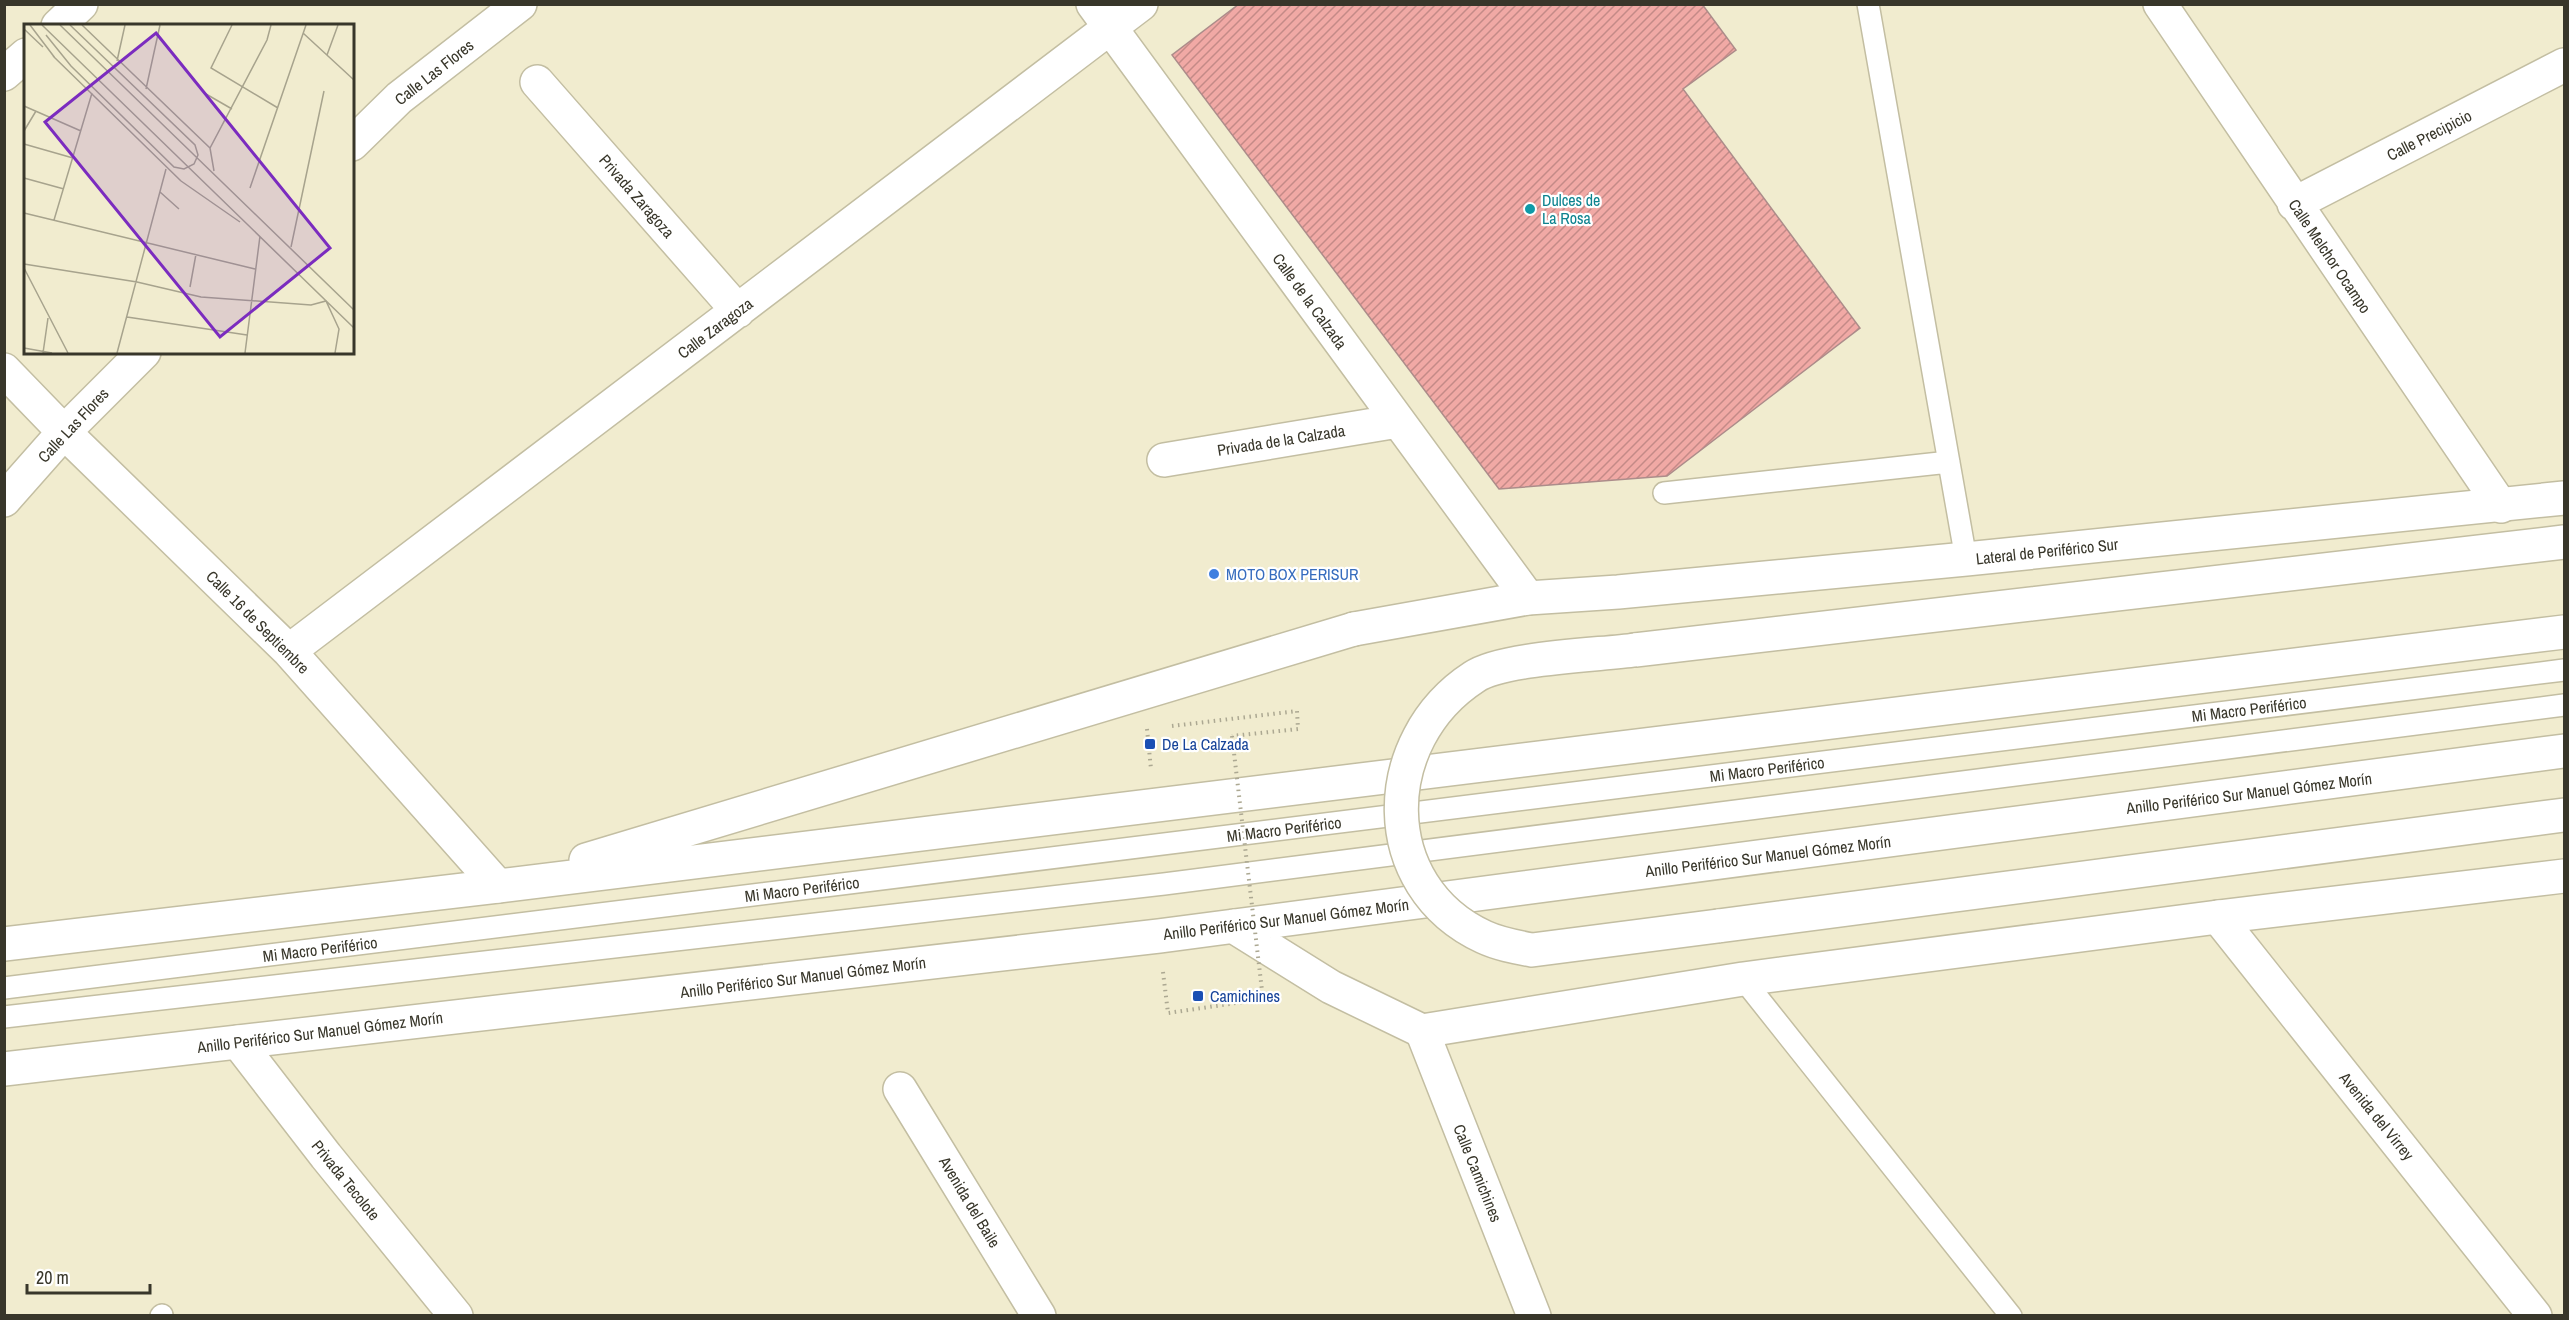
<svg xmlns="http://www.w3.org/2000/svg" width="2569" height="1320" font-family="'Archivo Narrow',sans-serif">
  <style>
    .building { fill: url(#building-hatch); stroke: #ac8c8a; stroke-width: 1.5 }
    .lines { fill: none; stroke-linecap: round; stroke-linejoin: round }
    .service-casing { stroke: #c3bea2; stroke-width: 24 }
    .minor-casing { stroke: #c3bea2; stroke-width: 36 }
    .tertiary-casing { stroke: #c3bea2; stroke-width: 36 }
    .trunk-casing { stroke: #c3bea2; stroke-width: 36 }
    .path { stroke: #aca892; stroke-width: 4; stroke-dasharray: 1.5 4.5; stroke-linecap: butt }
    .service { stroke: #fff; stroke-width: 21 }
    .minor { stroke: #fff; stroke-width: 33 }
    .tertiary { stroke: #fff; stroke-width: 33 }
    .trunk { stroke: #fff; stroke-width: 33 }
    .trunk-bridge-casing { stroke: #c3bea2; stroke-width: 36; stroke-linecap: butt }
    .path-bridge { stroke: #aca892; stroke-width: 4; stroke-dasharray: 1.5 4.5; stroke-linecap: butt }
    .trunk-bridge { stroke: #fff; stroke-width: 33 }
    .culture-dot { fill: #0f9aa8; stroke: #fff; stroke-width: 2 }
    .shop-dot { fill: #3f7fe0; stroke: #fff; stroke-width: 2 }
    .transit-dot { fill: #1a4fb4; stroke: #fff; stroke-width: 2 }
    .labels { text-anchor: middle; stroke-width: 4.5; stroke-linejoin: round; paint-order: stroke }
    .street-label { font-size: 16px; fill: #38362a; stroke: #fff }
    .culture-label { font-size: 16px; fill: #0d838f; stroke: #fff; text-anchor: start }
    .shop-label { font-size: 16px; fill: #366cbe; stroke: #fff; text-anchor: start }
    .transit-label { font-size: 16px; fill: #164399; stroke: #fff; text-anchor: start }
    .inset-road { fill: none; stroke: #a7a38d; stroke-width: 1.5 }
    .view { fill: #7b2cbf; fill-opacity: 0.15; stroke: #7b2cbf; stroke-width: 3 }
    .inset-edge { fill: none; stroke: #38362a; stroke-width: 3 }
  </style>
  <defs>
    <pattern id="building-hatch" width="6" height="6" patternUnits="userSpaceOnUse" patternTransform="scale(1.5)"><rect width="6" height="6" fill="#f1a9a5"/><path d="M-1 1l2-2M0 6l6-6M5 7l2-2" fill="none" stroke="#c48a87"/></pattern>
  </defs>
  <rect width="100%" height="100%" fill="#f1eccf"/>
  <!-- building -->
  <path class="building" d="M 1239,4 L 1702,4 L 1736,50 L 1683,89 L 1860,328 L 1667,476 L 1499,489 L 1172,55 Z"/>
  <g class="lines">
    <!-- service casing -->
    <g class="service-casing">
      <path id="service" d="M 1868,4 L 1966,559
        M 1664,493 L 1949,462
        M 1743,979 L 2011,1316
        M 4,988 L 2564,670
        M 4,1017 L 1164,884 L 2564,705
        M 161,1316 L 162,1315"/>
    </g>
    <!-- minor casing -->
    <g class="minor-casing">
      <path id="minor" d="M 1093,4 L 1528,598
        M 2160,4 L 2501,506
        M 58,26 L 81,4
        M 4,74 L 26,55
        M 537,82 L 738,311
        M 352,144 L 399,98 L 520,4
        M 2294,204 L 2564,65
        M 4,370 L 64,432 L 289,651 L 498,886
        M 1164,460 L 1398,421
        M 4,500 L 64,432 L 144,352
        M 289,651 L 1141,4
        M 2218,917 L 2535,1316
        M 1422,1031 L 1534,1316
        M 238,1042 L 326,1156 L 456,1316
        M 900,1089 L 1039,1316"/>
    </g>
    <!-- tertiary casing -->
    <g class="tertiary-casing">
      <path id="tertiary" d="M 1354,629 L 1528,598 L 1618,592 L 1966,559 L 2564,498
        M 1422,1031 L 1743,979 L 2218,917 L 2564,876"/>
    </g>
    <!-- trunk casing -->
    <g class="trunk-casing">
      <path id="trunk" d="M 1635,650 L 2564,542
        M 586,860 L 1354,629
        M 1233,926 L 1331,987 L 1422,1031
        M 1718,926 L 2564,815
        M 4,944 L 498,886 L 2564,632
        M 4,1069 L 1159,936 L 2564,751"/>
    </g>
    <!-- path -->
    <path class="path" d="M 1172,726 L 1297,711 L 1298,729 L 1232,736
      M 1147,729 L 1151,769
      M 1163,972 L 1168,1013 L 1263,999"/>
    <!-- service -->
    <use href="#service" class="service"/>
    <!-- minor -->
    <use href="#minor" class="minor"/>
    <!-- tertiary -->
    <use href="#tertiary" class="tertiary"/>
    <!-- trunk -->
    <use href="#trunk" class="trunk"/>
    <!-- trunk-bridge casing -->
    <g class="trunk-bridge-casing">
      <path id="trunk-bridge" d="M 1635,650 C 1597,655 1502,658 1474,677 C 1377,740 1374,886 1484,937 C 1499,944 1516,947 1532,950 L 1718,926"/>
    </g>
    <!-- path-bridge -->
    <path class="path-bridge" d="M 1232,736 L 1263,999"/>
    <!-- trunk-bridge -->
    <use href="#trunk-bridge" class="trunk-bridge"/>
  </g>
  <!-- markers -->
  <circle class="culture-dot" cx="1530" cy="209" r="6"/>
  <circle class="shop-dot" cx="1214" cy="574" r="6"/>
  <g class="transit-dot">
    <rect x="1144" y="738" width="12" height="12" rx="3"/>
    <rect x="1192" y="990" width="12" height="12" rx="3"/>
  </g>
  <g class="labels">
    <!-- street labels -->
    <g class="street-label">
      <text transform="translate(434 72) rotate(-38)" y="6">Calle Las Flores</text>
      <text transform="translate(2429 135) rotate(-27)" y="6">Calle Precipicio</text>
      <text transform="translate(637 196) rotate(49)" y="6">Privada Zaragoza</text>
      <text transform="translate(2330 256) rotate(56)" y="6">Calle Melchor Ocampo</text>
      <text transform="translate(1310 301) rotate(54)" y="6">Calle de la Calzada</text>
      <text transform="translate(715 328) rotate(-37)" y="6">Calle Zaragoza</text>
      <text transform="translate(73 425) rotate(-47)" y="6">Calle Las Flores</text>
      <text transform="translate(1281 440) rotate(-9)" y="6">Privada de la Calzada</text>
      <text transform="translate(2047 551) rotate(-6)" y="6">Lateral de Periférico Sur</text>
      <text transform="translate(258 622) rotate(45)" y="6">Calle 16 de Septiembre</text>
      <text transform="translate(2249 709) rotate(-7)" y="6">Mi Macro Periférico</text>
      <text transform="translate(1767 769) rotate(-7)" y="6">Mi Macro Periférico</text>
      <text transform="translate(2249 793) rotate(-7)" y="6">Anillo Periférico Sur Manuel Gómez Morín</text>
      <text transform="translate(1284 829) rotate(-7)" y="6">Mi Macro Periférico</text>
      <text transform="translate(1768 856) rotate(-7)" y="6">Anillo Periférico Sur Manuel Gómez Morín</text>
      <text transform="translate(802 889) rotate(-7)" y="6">Mi Macro Periférico</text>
      <text transform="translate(1286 919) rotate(-7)" y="6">Anillo Periférico Sur Manuel Gómez Morín</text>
      <text transform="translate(320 949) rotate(-7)" y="6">Mi Macro Periférico</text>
      <text transform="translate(803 977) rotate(-7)" y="6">Anillo Periférico Sur Manuel Gómez Morín</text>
      <text transform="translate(320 1032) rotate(-7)" y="6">Anillo Periférico Sur Manuel Gómez Morín</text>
      <text transform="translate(2377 1116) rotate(51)" y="6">Avenida del Virrey</text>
      <text transform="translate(1478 1173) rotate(68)" y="6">Calle Camichines</text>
      <text transform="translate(346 1180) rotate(51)" y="6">Privada Tecolote</text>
      <text transform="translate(970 1202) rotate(59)" y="6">Avenida del Baile</text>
    </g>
    <!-- culture labels -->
    <g class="culture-label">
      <text x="1542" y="206">Dulces de<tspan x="1542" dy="18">La Rosa</tspan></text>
    </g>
    <!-- shop labels -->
    <g class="shop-label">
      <text x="1226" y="580">MOTO BOX PERISUR</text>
    </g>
    <!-- transit labels -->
    <g class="transit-label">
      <text x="1162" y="750">De La Calzada</text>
      <text x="1210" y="1002">Camichines</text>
    </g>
  </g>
  <!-- overview -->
  <g transform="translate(24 24)">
    <rect width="330" height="330" fill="#f1eccf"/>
    <path class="inset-road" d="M 6,1 L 31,34M 18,1 L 330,304M 36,1 L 330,286M 58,1 L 186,124 L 243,16 L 247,1M 208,1 L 187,44 L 254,84M 0,5 L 19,23M 279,9 L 330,56M 22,11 L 47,42 L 150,143 L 160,145 L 170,140 L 174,131 L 171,121 L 46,1M 303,31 L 314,1M 29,32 L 157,157M 93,37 L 101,1M 122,65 L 136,1M 182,70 L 208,85M 0,82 L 57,107M 0,107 L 12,87M 0,120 L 49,134M 186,124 L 190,147M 0,154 L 40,165M 157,157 L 216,198M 226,164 L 282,1M 136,168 L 155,185M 0,189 L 231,245M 30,196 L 68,69M 267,223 L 300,67M 0,240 L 113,258 L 177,273 L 287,281 L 302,277 L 315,305 L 311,329M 0,244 L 44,329M 166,263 L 172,230M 103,293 L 223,311M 0,324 L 28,329M 19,329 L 24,294M 93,329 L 142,145M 221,329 L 236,212"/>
    <path class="view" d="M 132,9 L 306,224 L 196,313 L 21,98 Z"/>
    <rect width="330" height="330" class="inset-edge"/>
  </g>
  <!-- border -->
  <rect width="2569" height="1320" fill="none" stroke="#38362a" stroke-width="12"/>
  <!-- scale -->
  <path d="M27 1284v9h123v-9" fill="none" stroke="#38362a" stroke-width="3"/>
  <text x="36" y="1284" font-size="18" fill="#38362a" stroke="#ffffff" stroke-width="4.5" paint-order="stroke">20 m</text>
</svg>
